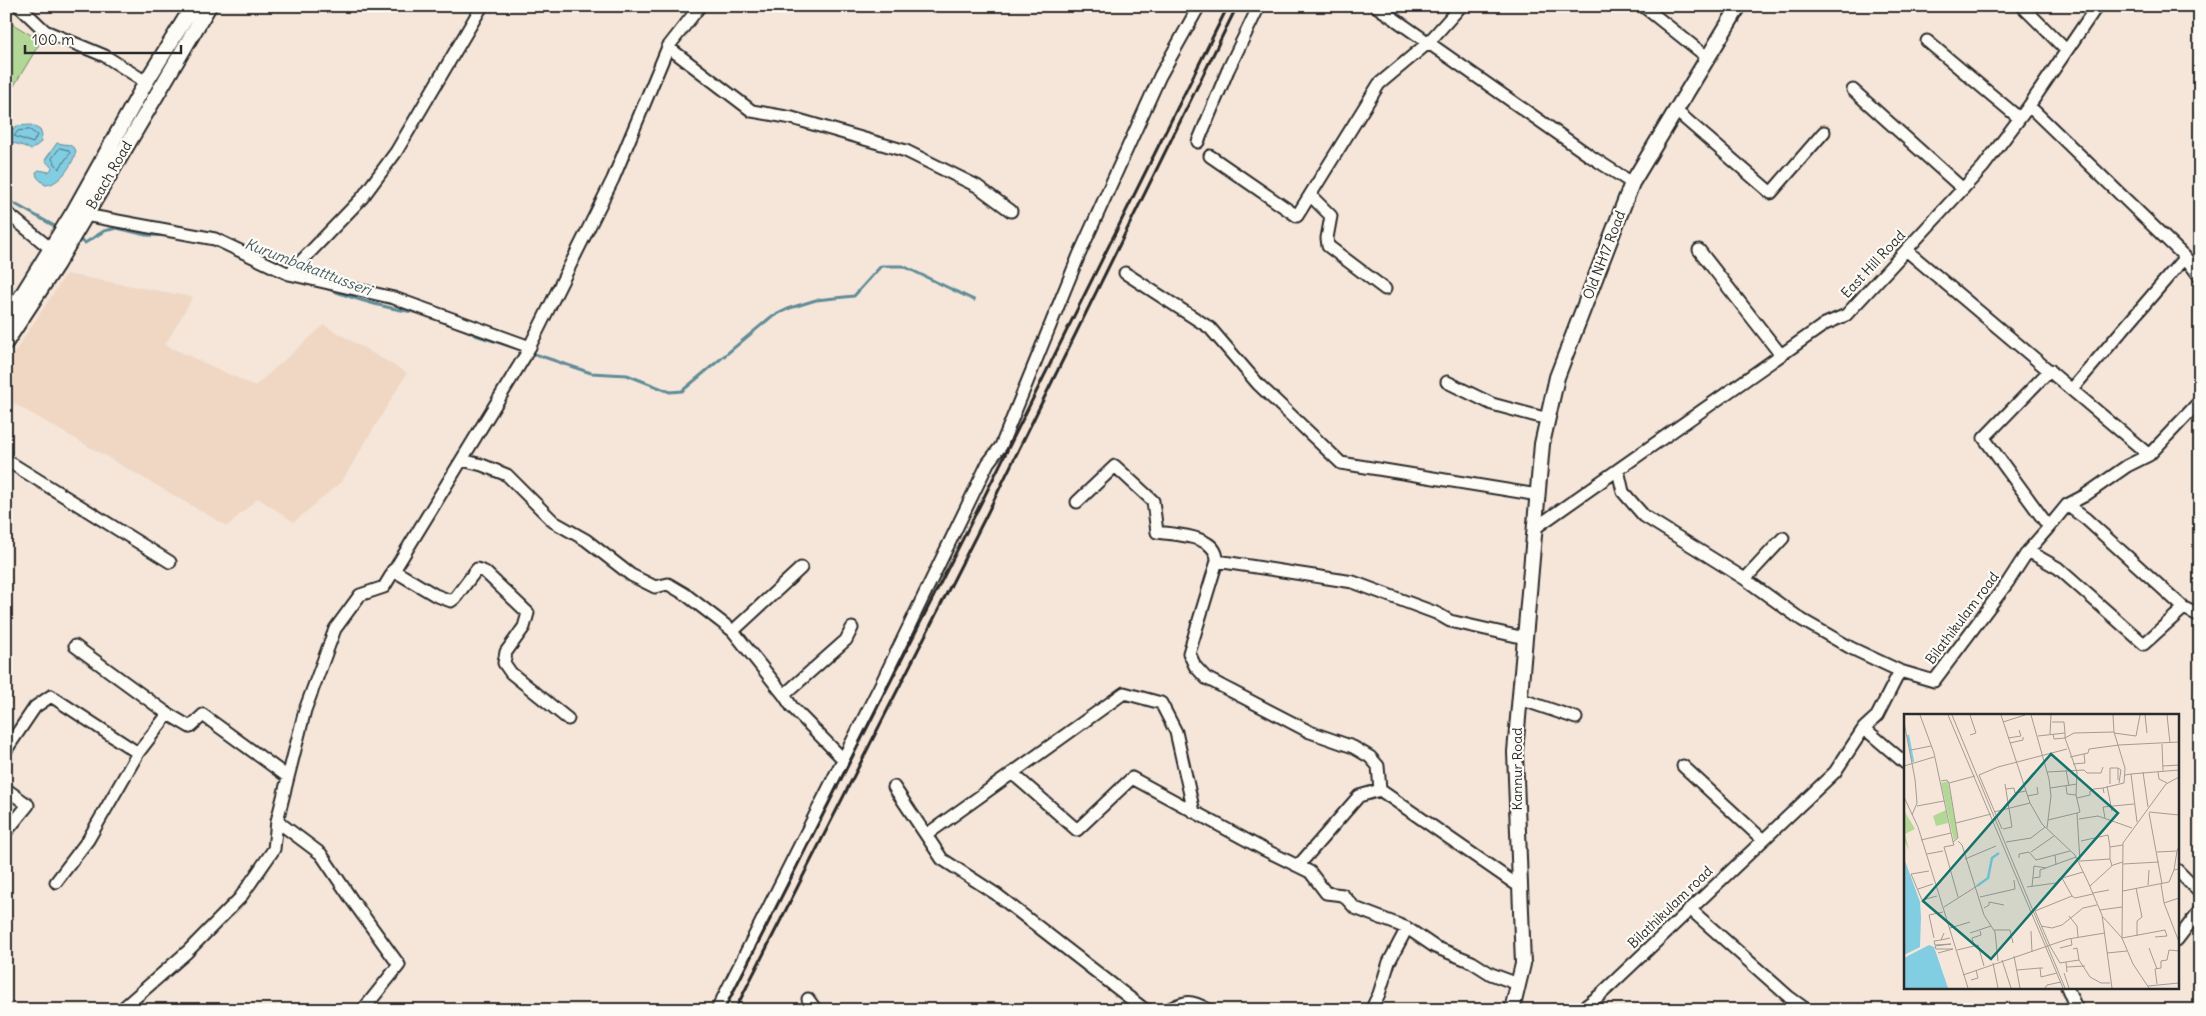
<svg xmlns="http://www.w3.org/2000/svg" width="2206" height="1016" font-family="Delius,sans-serif">
  <style>
    .built { fill: #efd7c4 }
    .green { fill: #b1d995; stroke: #6e8260 }
    .water { fill: #81cde1; stroke: #5f8c98 }
    .lines { fill: none; stroke-linecap: round; stroke-linejoin: round }
    .shore { stroke: #4d6c74; stroke-width: 1 }
    .stream { stroke: #5f8c98; stroke-width: 3 }
    .minor-casing { stroke: #2b2b2b; stroke-width: 15 }
    .major-casing { stroke: #2b2b2b; stroke-width: 18 }
    .minor { stroke: #fdfcf7; stroke-width: 11 }
    .major { stroke: #fdfcf7; stroke-width: 14 }
    .rail { stroke: #2b2b2b; stroke-width: 3 }
    .labels { text-anchor: middle; stroke-width: 4.5; stroke-linejoin: round; paint-order: stroke }
    .street-label { font-size: 14px; fill: #2b2b2b; stroke: #fdfcf7 }
    .water-label { font-size: 15px; font-style: italic; fill: #455c62; stroke: #fdfcf7 }
    .inset-river { fill: none; stroke: #81cde1; stroke-width: 2.5 }
    .inset-road { fill: none; stroke: #a49b93; stroke-width: 1 }
    .view { fill: #0f766e; fill-opacity: 0.15; stroke: #0f766e; stroke-width: 2.5 }
    .inset-edge { fill: none; stroke: #2b2b2b; stroke-width: 2.5 }
  </style>
  <rect width="100%" height="100%" fill="#f5e6d9"/>
  <filter id="ink" filterUnits="userSpaceOnUse"><feTurbulence type="fractalNoise" baseFrequency=".02" numOctaves="2"/><feDisplacementMap in="SourceGraphic" scale="10" xChannelSelector="R" yChannelSelector="G"/><feConvolveMatrix kernelMatrix="1 2 1 2 8 2 1 2 1" color-interpolation-filters="sRGB"/></filter>
  <g filter="url(#ink)">
    <!-- built -->
    <path class="built" d="M 66,274 L 193,297 L 165,345 L 255,386 L 324,325 L 407,373 L 342,481 L 294,522 L 258,498 L 227,526 L 6,399 L 6,365 Z"/>
    <!-- green -->
    <path class="green" d="M 6,20 L 41,41 L 6,99 Z"/>
    <!-- water -->
    <path class="water" d="M 31,125 L 40,130 L 42,135 L 41,142 L 31,150 C 23,144 15,145 7,140 L 6,134 L 17,126 Z
      M 57,143 L 70,145 L 76,150 C 74,163 60,185 45,185 L 37,177 L 36,172 L 39,170 L 49,172 L 52,168 L 45,160 Z"/>
    <g class="lines">
      <!-- shore -->
      <path class="shore" d="M 30,130 L 37,135 L 33,143 L 14,136 L 18,131 Z
        M 60,148 L 68,150 L 70,153 L 59,169 L 52,159 Z"/>
      <!-- stream -->
      <path class="stream" d="M 6,199 L 58,228
        M 77,238 L 85,243 L 104,231 L 117,228 L 146,235 L 174,236
        M 326,288 C 357,300 387,309 421,313
        M 463,328 L 475,335 L 516,348
        M 529,352 L 591,373 L 627,375 L 670,392 L 682,391 L 771,317 L 790,308 L 816,300 L 854,296 L 881,266 L 903,266 L 974,300"/>
      <!-- minor casing -->
      <g class="minor-casing">
        <path id="minor" d="M 19,6 L 45,31 L 105,56 L 146,82
          M 1376,6 L 1590,156 L 1632,183
          M 1643,6 L 1707,57
          M 2022,6 L 2066,50
          M 1927,41 L 2019,118
          M 668,47 L 752,111 L 792,118 L 906,151 L 977,186 L 1011,211
          M 1853,90 L 1963,189
          M 2029,106 L 2185,257 L 2200,277
          M 1675,110 L 1771,193 L 1824,132
          M 1198,142 L 1228,70 L 1259,6
          M 1210,156 L 1297,216 L 1379,84 L 1428,43 L 1461,6
          M 1310,195 L 1331,216 L 1327,238 L 1328,246 L 1385,289
          M 6,212 L 51,249
          M 85,215 L 215,239 L 289,274 L 394,298 L 530,347
          M 1699,250 L 1781,355
          M 1906,250 L 2149,455
          M 1125,273 L 1210,328 L 1258,384 L 1341,463 L 1538,495
          M 289,274 L 362,198 L 396,152 L 482,6
          M 1447,382 L 1492,404 L 1548,419
          M 2072,389 L 2185,257
          M 6,460 L 170,562
          M 462,460 L 482,465 L 507,475 L 554,522 L 586,540 L 631,575 L 655,587 L 668,584 L 685,594 L 733,631 L 784,695 L 846,640 L 852,628
          M 1618,470 L 1623,492 L 1644,516 L 1745,579 L 1802,620 L 1851,648 L 1900,671
          M 1077,502 L 1115,466 L 1153,501 L 1157,532 C 1175,535 1218,535 1217,561 L 1189,653 L 1195,666 L 1206,678 L 1310,732 L 1353,747 L 1370,757 L 1378,766 L 1380,790
          M 2067,505 L 2086,519 L 2184,608
          M 2049,527 L 2067,505 L 2084,496 L 2127,466 L 2149,455 L 2200,401
          M 1535,528 L 1825,324 L 1846,315 L 1983,167 L 2029,106 L 2097,6
          M 2028,551 L 2058,568 L 2144,644 L 2184,608 L 2200,616
          M 1217,561 L 1353,582 L 1436,613 L 1450,621 L 1525,638
          M 393,570 L 435,595 L 451,601 L 455,598 L 477,569 L 485,572 L 528,613 L 524,627 L 506,652 L 504,663 L 511,673 L 568,719
          M 1745,579 L 1783,538
          M 733,631 L 801,568
          M 75,646 L 168,714 L 190,727 L 203,715 L 288,777
          M 784,695 L 792,707 L 843,759
          M 1520,699 L 1576,718
          M 1864,728 L 1905,763
          M 6,750 L 35,707 L 51,696 L 138,753 L 168,714
          M 1683,766 L 1763,840
          M 1012,773 L 1077,830 L 1132,778 L 1263,849 L 1310,872 L 1326,893 L 1343,895 L 1355,908 L 1407,928 L 1435,947 L 1472,962 L 1491,974 L 1518,984
          M 894,787 L 942,859 L 996,894 L 1144,1009 L 1148,1010
          M 6,789 L 28,805 L 6,832
          M 277,821 L 321,854 L 352,900 L 399,965 L 363,1010
          M 926,835 L 1124,693 L 1161,703 L 1176,732 L 1194,812
          M 1298,866 L 1359,796 L 1380,790 L 1520,887
          M 2177,870 L 2200,893
          M 56,882 L 88,840 L 138,753
          M 1690,909 L 1789,997 L 1807,1010
          M 2177,940 L 2200,910
          M 2067,987 L 2077,1010
          M 808,999 L 816,1010
          M 121,1010 L 187,952 L 240,898 L 274,849 L 277,821 L 305,710 L 335,629 L 360,595 L 384,587 L 525,356 L 613,179 L 668,47 L 700,6
          M 717,1010 L 881,684 L 988,463 L 1001,446 L 1079,255 L 1160,76 L 1199,6
          M 1167,1010 C 1186,1001 1189,999 1209,1010
          M 1371,1010 L 1379,994 L 1389,962 L 1407,928
          M 1581,1010 L 1600,995 L 1835,772 L 1864,728 L 1877,716 L 1900,671 L 1934,681 L 2008,582 L 2028,551 L 2049,527 L 1984,438 L 2050,370"/>
      </g>
      <!-- major casing -->
      <g class="major-casing">
        <path id="major" d="M 6,321 L 74,211 L 146,82 L 193,6
          M 6,342 L 57,264 L 209,6
          M 1512,1010 L 1523,964 L 1515,752 L 1542,444 L 1557,377 L 1632,183 L 1739,6"/>
      </g>
      <!-- minor -->
      <use href="#minor" class="minor"/>
      <!-- major -->
      <use href="#major" class="major"/>
      <!-- rail -->
      <path class="rail" d="M 724,1010 L 982,501 L 1228,6
        M 735,1010 L 986,516 L 1237,6"/>
    </g>
  </g>
  <g class="labels">
    <!-- street labels -->
    <g class="street-label">
      <text transform="translate(109 175) rotate(-60)" y="5">Beach Road</text>
      <text transform="translate(1604 255) rotate(-69)" y="5">Old NH17 Road</text>
      <text transform="translate(1873 264) rotate(-47)" y="5">East Hill Road</text>
      <text transform="translate(1962 618) rotate(-53)" y="5">Bilathikulam road</text>
      <text transform="translate(1517 769) rotate(-90)" y="5">Kannur Road</text>
      <text transform="translate(1670 907) rotate(-44)" y="5">Bilathikulam road</text>
    </g>
    <!-- water labels -->
    <g class="water-label">
      <text transform="translate(308 267) rotate(21)" y="5">Kurumbakatttusseri</text>
    </g>
  </g>
  <!-- overview -->
  <g transform="translate(1904 714)">
    <rect width="275" height="275" fill="#f5e6d9"/>
    <path d="M 44,67 L 54,123 L 50,127 L 37,69 ZM 42,96 L 44,109 L 32,112 L 29,102 ZM 1,98 L 11,115 L 1,120 L 5,136 L 0,126 Z" fill="#b1d995"/>
    <path d="M 0,144 L 16,188 L 17,203 L 16,233 L 0,241 ZM 25,231 L 30,233 L 44,274 L 0,274 L 0,244 Z" fill="#81cde1"/>
    <path class="inset-river" d="M 4,21 L 9,48M 73,172 L 84,164 L 88,144 L 95,139"/>
    <path class="inset-road" d="M 16,1 L 30,39 L 49,128 L 54,124 L 45,69 L 43,66 L 37,67M 44,1 L 159,274M 48,1 L 161,274M 66,1 L 72,19 L 66,21M 97,1 L 126,89 L 138,110 L 171,141 L 184,168 L 198,201 L 208,274M 127,1 L 145,65 L 147,82 L 143,114M 209,1 L 210,18M 241,1 L 243,19M 263,1 L 266,29M 0,8 L 11,65 L 13,89 L 8,101M 99,8 L 121,1M 148,8 L 160,8 L 161,19M 210,19 L 232,22 L 236,1M 146,20 L 147,1M 149,20 L 150,25 L 161,24 L 173,58 L 172,81M 134,22 L 161,19 L 161,24 L 170,19 L 210,18 L 221,54 L 220,69 L 199,74M 104,24 L 117,22 L 115,16M 106,29 L 119,26 L 119,23M 258,30 L 259,57M 7,36 L 27,32M 166,43 L 184,39 L 185,35 L 215,31 L 275,28M 169,50 L 181,49 L 180,40M 0,52 L 30,43M 259,52 L 275,51M 214,54 L 217,56 L 215,69M 162,56 L 165,72M 143,58 L 180,56 L 183,59 L 197,59 L 199,53M 239,58 L 244,93M 254,58 L 255,65 L 263,69M 227,60 L 275,56M 221,61 L 227,60 L 233,108M 45,69 L 71,62M 206,70 L 206,54 L 214,54 L 214,66M 162,72 L 163,80 L 172,81 L 176,98 L 173,99 L 176,148M 203,72 L 208,97M 146,74 L 173,70M 102,75 L 110,74 L 111,79 L 122,77M 123,82 L 134,80 L 133,73M 0,83 L 14,113 L 64,274M 173,84 L 186,81 L 186,77 L 190,75 L 199,74 L 200,79M 13,92 L 40,87M 90,98 L 126,89M 245,98 L 275,101M 245,99 L 258,170M 201,104 L 199,93 L 230,90M 175,105 L 194,102 L 228,114M 144,106 L 173,99M 52,109 L 87,100M 98,115 L 75,61 L 94,53 L 163,35M 99,115 L 108,113 L 101,70M 17,126 L 47,119M 54,127 L 58,131 L 80,201 L 91,218 L 94,247M 177,127 L 204,121 L 206,133M 49,128 L 50,131 L 40,133 L 54,183M 102,128 L 127,124 L 141,113M 127,138 L 150,122M 253,138 L 273,137 L 275,132M 23,140 L 39,137M 115,144 L 115,140 L 125,138 L 132,146 L 151,141M 61,145 L 92,132M 206,145 L 206,133 L 219,131M 177,147 L 206,145 L 208,152M 219,150 L 255,148M 152,151 L 151,141 L 166,137M 270,156 L 273,137M 25,157 L 7,160 L 18,186 L 33,182M 129,164 L 136,163 L 136,156 L 172,143M 158,164 L 168,182M 257,170 L 260,189 L 275,184M 244,171 L 245,156M 186,172 L 209,151 L 219,148M 123,173 L 152,169 L 155,165 L 179,158M 128,173 L 130,152 L 142,154M 232,174 L 238,203 L 233,207 L 233,222M 14,175 L 29,170M 219,177 L 265,168 L 270,156 L 275,155M 189,179 L 205,176M 76,183 L 111,175 L 110,166M 260,189 L 275,228M 40,193 L 73,172M 80,194 L 85,191 L 85,188 L 100,191M 196,196 L 218,193M 165,202 L 173,212 L 174,223M 199,203 L 218,224M 137,212 L 148,214 L 158,211 L 179,194 L 193,191M 46,214 L 66,208M 90,216 L 106,216 L 109,229M 127,217 L 128,238M 40,219 L 37,226 L 46,224M 66,219 L 87,212M 251,223 L 263,222 L 261,216M 30,224 L 25,201 L 39,198M 218,224 L 261,216M 70,232 L 74,231 L 80,252M 146,232 L 131,197 L 168,182 L 171,184 L 189,180M 146,232 L 156,249 L 162,248M 156,234 L 168,231 L 167,225M 245,234 L 253,255M 169,235 L 173,234 L 175,246M 53,236 L 70,232 L 68,224 L 77,221 L 76,217M 34,239 L 49,235 L 32,235 L 31,232 L 47,230 L 31,231 L 30,227 L 37,226M 203,239 L 223,237M 110,242 L 116,274M 98,246 L 107,274M 175,246 L 186,263 L 197,269 L 206,269M 89,249 L 94,274M 163,253 L 181,252M 139,254 L 136,254 L 137,263 L 153,259M 113,256 L 136,254M 163,258 L 162,248 L 175,246M 160,259 L 165,274M 59,261 L 164,225 L 201,219M 67,266 L 74,264 L 72,256M 253,270 L 251,255 L 257,254 L 257,247 L 263,246 L 265,236 L 275,237M 244,272 L 275,269M 141,274 L 143,271 L 157,268M 245,274 L 229,250 L 218,224 L 219,129 L 262,70 L 275,63"/>
    <path class="view" d="M 147,40 L 214,99 L 87,245 L 19,187 Z"/>
    <rect width="275" height="275" class="inset-edge"/>
  </g>
  <!-- margin -->
  <rect width="2206" height="1016" fill="none" stroke="#fdfcf7" stroke-width="25"/>
  <rect x="12" y="12" width="2181" height="991" fill="none" stroke="#2b2b2b" stroke-width="2" filter="url(#ink)"/>
  <!-- scale -->
  <path d="M25 45v8h156v-8" fill="none" stroke="#2b2b2b" stroke-width="2.5"/>
  <text x="32" y="45" font-size="15" fill="#2b2b2b" stroke="#fdfcf7" stroke-width="4" paint-order="stroke">100 m</text>
</svg>
